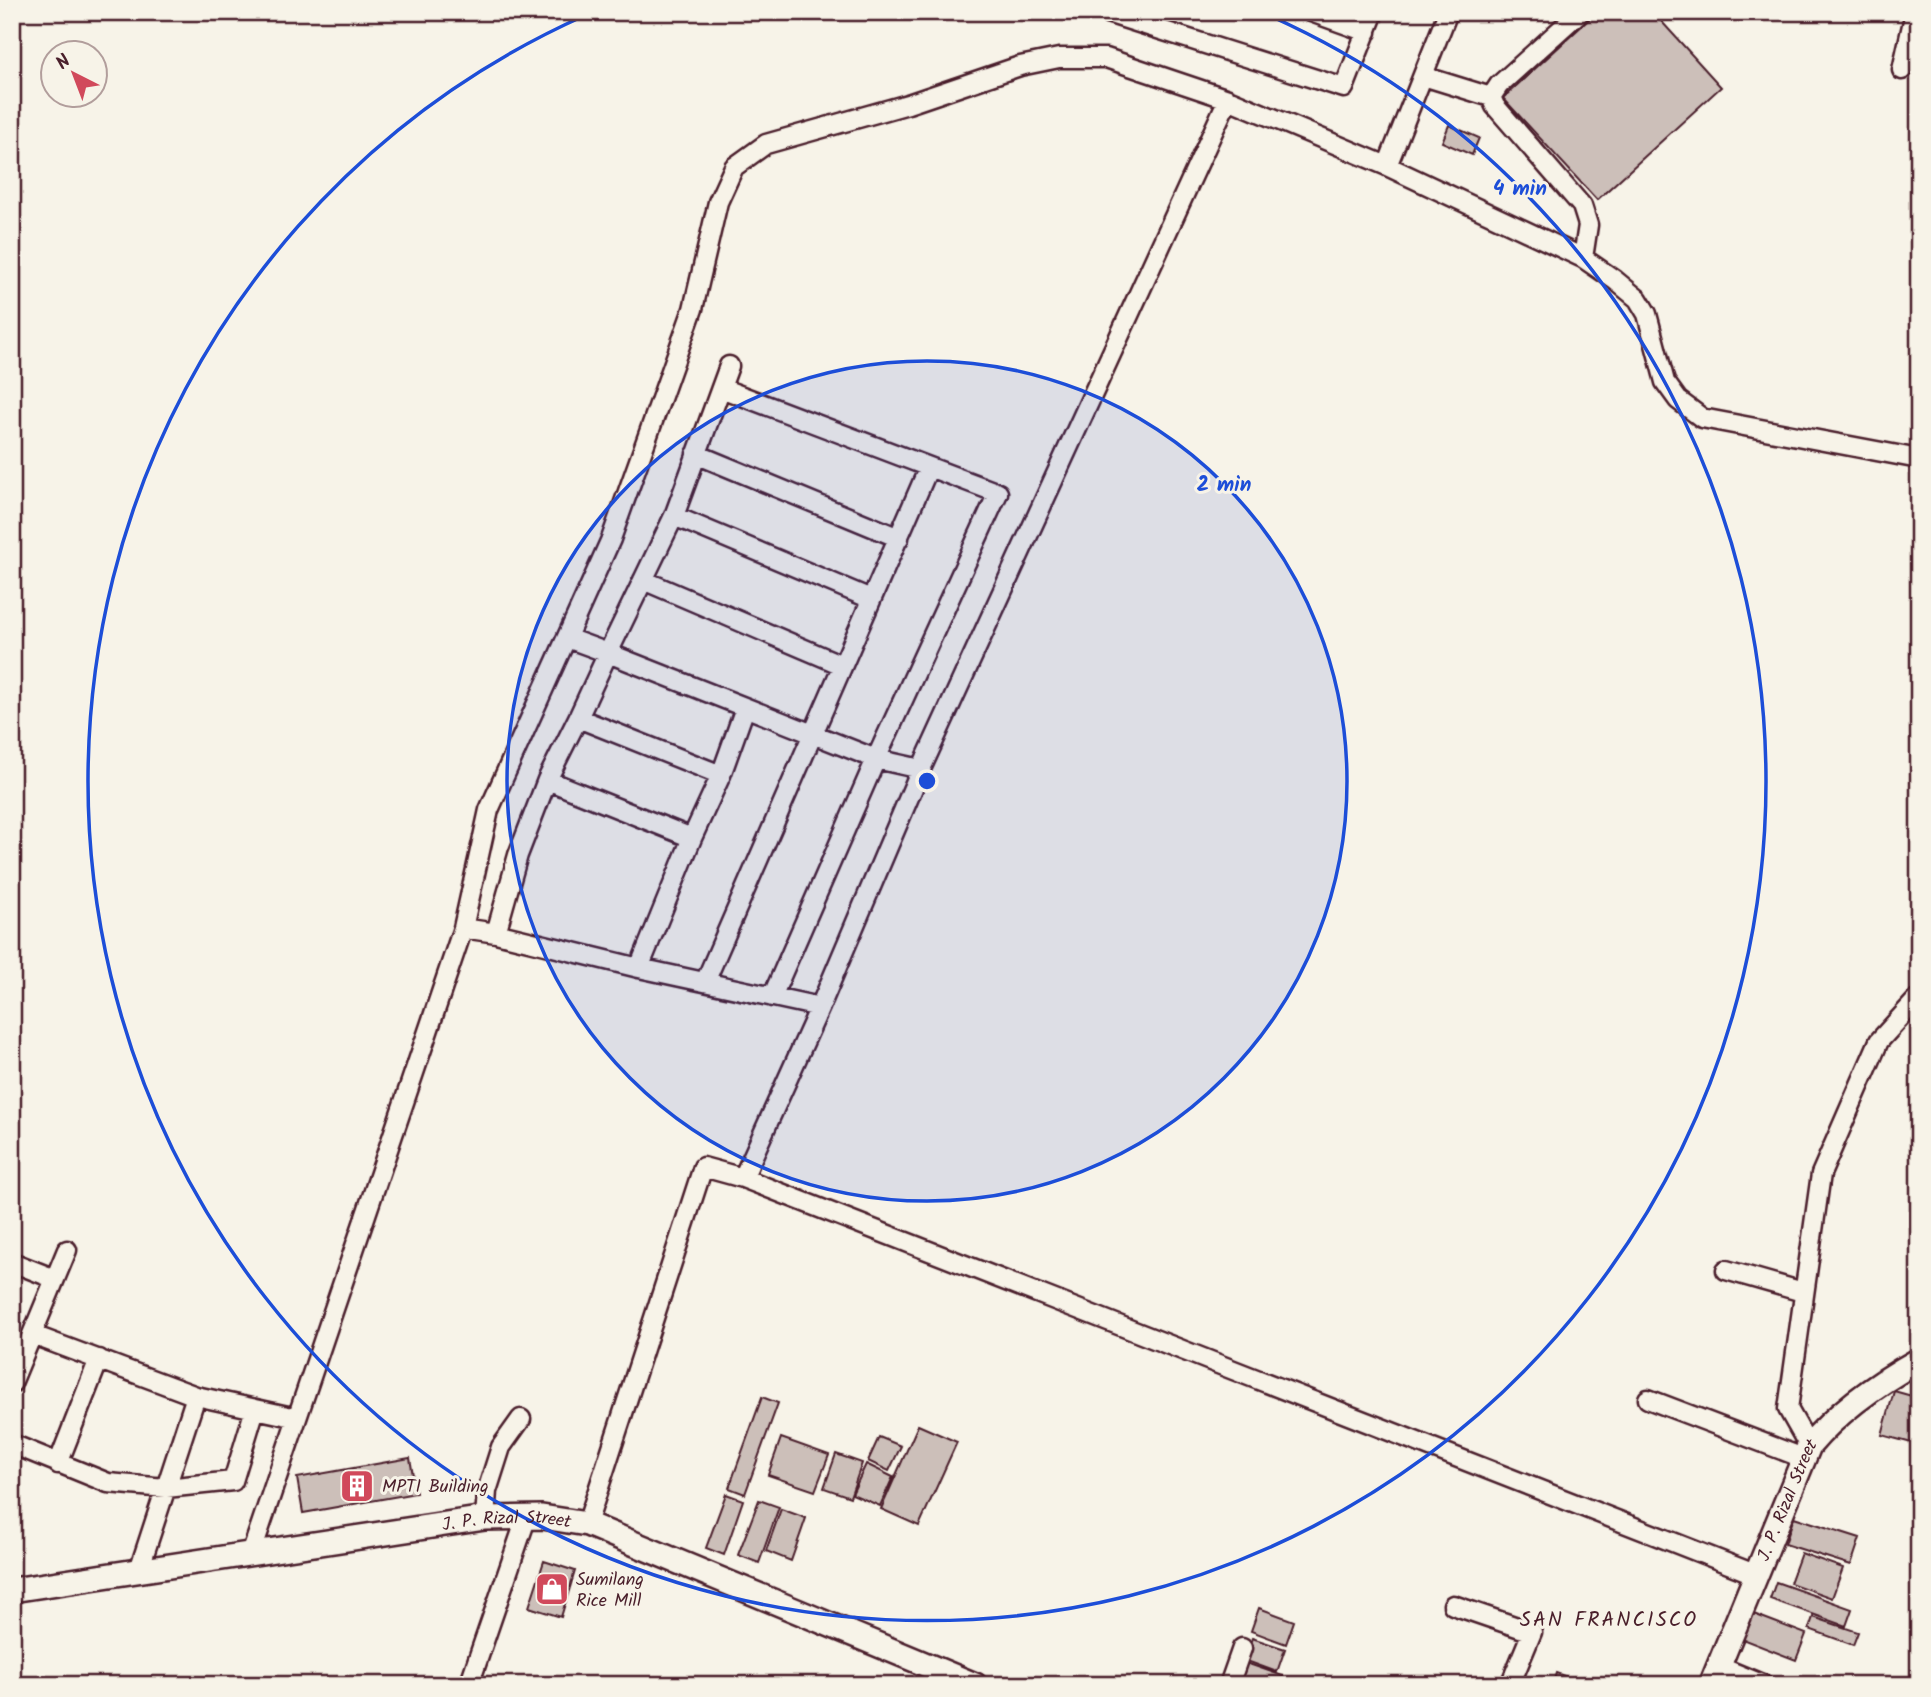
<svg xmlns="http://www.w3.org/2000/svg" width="1931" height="1697" font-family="Kalam,sans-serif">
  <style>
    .building { fill: #ccbfb9; stroke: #4a1f2b; stroke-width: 2 }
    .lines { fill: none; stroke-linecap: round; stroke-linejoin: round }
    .minor-casing { stroke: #4a1f2b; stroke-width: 23 }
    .major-casing { stroke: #4a1f2b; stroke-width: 28 }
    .minor { stroke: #f7f3e8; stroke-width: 18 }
    .major { stroke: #f7f3e8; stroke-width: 23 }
    .ring { fill: none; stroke: #1d4ed8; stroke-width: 3.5 }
    .labels { text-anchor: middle; stroke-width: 6; stroke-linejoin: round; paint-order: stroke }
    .poi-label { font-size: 18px; fill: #4a1f2b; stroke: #f7f3e8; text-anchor: start }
    .street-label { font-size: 18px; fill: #4a1f2b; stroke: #f7f3e8 }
    .quarter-label { font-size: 21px; letter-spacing: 2px; fill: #4a1f2b; stroke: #f7f3e8 }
    .centre { fill: #1d4ed8; stroke: #f7f3e8; stroke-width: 3.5 }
    .ring-label { font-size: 21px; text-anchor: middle; font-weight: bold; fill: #1d4ed8; stroke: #f7f3e8; stroke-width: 6; stroke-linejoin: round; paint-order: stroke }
  </style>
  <rect width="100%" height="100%" fill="#f7f3e8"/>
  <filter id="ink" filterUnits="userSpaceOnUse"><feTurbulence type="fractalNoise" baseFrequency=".0143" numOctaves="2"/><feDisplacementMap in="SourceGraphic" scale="14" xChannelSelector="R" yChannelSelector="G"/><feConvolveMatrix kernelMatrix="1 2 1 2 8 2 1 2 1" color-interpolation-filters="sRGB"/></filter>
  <g filter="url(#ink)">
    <!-- building -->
    <path class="building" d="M 1597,12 L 1653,12 L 1721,87 L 1597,200 L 1503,98 Z
      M 1449,125 L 1479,138 L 1472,155 L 1442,142 Z
      M 1894,1391 L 1919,1398 L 1919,1445 L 1882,1435 Z
      M 762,1397 L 778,1403 L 745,1494 L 729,1488 Z
      M 918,1425 L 957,1442 L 919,1526 L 881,1509 Z
      M 879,1437 L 901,1446 L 889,1471 L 868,1461 Z
      M 781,1438 L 829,1455 L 815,1491 L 768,1475 Z
      M 836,1454 L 862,1463 L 850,1497 L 824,1488 Z
      M 410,1458 L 416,1493 L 303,1513 L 297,1478 Z
      M 866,1464 L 893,1477 L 880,1506 L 852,1494 Z
      M 726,1494 L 743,1500 L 724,1555 L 706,1548 Z
      M 759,1500 L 779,1507 L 759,1563 L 738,1555 Z
      M 781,1509 L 806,1518 L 791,1561 L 766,1551 Z
      M 1794,1517 L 1860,1538 L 1851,1565 L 1785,1544 Z
      M 1801,1553 L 1843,1568 L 1832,1598 L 1790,1583 Z
      M 544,1561 L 575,1571 L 561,1617 L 529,1607 Z
      M 1776,1582 L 1852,1609 L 1846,1626 L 1770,1599 Z
      M 1259,1608 L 1294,1621 L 1286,1644 L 1251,1631 Z
      M 1751,1613 L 1806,1634 L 1796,1660 L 1742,1639 Z
      M 1813,1617 L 1858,1632 L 1853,1645 L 1809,1629 Z
      M 1252,1638 L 1285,1649 L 1277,1672 L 1244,1660 Z
      M 1246,1663 L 1283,1676 L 1280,1685 L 1238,1685 Z
      M 1556,1673 L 1584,1683 L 1583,1685 L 1552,1685 Z"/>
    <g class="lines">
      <!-- minor casing -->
      <g class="minor-casing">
        <path id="minor" d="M 1104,12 L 1344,88 L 1374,12
          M 1311,12 L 1367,32
          M 1580,12 L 1499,85 L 1491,97 L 1495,106 L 1582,206 L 1588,225 L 1583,258
          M 1902,70 L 1915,12
          M 1423,76 L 1491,97
          M 1387,166 L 1448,12
          M 721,388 L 998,493 L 876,759 L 772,997
          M 696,454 L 899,538
          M 674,516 L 871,599
          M 643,580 L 842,665
          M 567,638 L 608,653 L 876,759 L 921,769
          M 578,718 L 721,775
          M 547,780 L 692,838
          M 463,928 L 496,933 L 639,968 L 820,1007
          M 496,933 L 518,855 L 547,780 L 578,718 L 608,653 L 674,516 L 729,366
          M 639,968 L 692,838 L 721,775 L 745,708
          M 705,982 L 929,467
          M 743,1178 L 820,1007 L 921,769 L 1228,99
          M 12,1262 L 55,1279
          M 1726,1270 L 1803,1292
          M 33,1335 L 196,1396 L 297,1418
          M 12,1383 L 67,1250
          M 1648,1399 L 1803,1458
          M 12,1444 L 108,1483 L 166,1488 L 233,1481 L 255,1409
          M 1809,1446 L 1788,1409 L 1821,1174 L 1879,1041 L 1919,997
          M 58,1464 L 99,1359
          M 485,1518 L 487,1491 L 501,1447 L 521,1419
          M 587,1524 L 703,1167 L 743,1178 L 1757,1575
          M 251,1554 L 463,928 L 489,810 L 611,539 L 693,309 L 718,202 L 734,167 L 766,144 L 908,104 L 1020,66 L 1059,58 L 1106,58 L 1228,99 L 1387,166 L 1583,258 L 1615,280 L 1638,299 L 1647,314 L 1665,382 L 1678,400 L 1702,418 L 1919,459
          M 139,1570 L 196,1396
          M 1453,1605 L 1532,1632 L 1510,1685
          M 1718,1666 L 1764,1685
          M 469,1685 L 527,1516
          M 1229,1685 L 1242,1648"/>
      </g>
      <!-- major casing -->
      <g class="major-casing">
        <g id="major">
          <path id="s1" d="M 12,1590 L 485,1518 L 542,1517 L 587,1524 L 975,1685"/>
          <path id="s2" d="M 1711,1685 L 1809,1446 C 1839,1410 1878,1383 1919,1360"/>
        </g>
      </g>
      <!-- minor -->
      <use href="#minor" class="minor"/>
      <!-- major -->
      <use href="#major" class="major"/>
    </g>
  </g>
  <!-- distance rings -->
  <circle cx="927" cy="781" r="420" fill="#1d4ed8" fill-opacity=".12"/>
  <g class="ring">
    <circle cx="927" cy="781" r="420"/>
    <path d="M1268 15A839 839 0 1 1 586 15"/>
  </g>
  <!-- icons -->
  <defs>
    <g id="building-square" transform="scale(1.75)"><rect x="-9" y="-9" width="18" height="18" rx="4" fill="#d1495b" stroke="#f7f3e8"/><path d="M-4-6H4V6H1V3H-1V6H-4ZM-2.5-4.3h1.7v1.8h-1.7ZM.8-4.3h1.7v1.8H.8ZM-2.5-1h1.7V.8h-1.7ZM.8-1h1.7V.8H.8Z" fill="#fff"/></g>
    <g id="shop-square" transform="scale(1.75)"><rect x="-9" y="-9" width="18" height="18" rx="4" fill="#d1495b" stroke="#f7f3e8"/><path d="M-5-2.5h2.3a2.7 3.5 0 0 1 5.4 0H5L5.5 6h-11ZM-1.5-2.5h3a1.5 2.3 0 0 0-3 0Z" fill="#fff"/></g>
  </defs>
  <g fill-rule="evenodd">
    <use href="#building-square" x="357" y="1486"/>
    <use href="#shop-square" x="552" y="1589"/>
  </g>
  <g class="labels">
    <!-- poi labels -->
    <g class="poi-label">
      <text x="382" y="1492">MPTI Building</text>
      <text x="576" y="1585">Sumilang<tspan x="576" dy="21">Rice Mill</tspan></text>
    </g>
    <!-- street labels -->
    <g class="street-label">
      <text dy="6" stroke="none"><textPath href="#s2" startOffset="200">J. P. Rizal Street</textPath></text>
      <text dy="6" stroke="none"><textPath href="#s1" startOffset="500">J. P. Rizal Street</textPath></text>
    </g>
    <!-- quarter labels -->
    <g class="quarter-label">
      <text x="1609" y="1626">SAN FRANCISCO</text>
    </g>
  </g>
  <circle cx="927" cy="781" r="10" class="centre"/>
  <g class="ring-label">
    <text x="1520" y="195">4 min</text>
    <text x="1224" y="491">2 min</text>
  </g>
  <!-- margin -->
  <rect width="1931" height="1697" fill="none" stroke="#f7f3e8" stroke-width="42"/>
  <rect x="21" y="21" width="1889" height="1655" fill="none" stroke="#4a1f2b" stroke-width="2.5" filter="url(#ink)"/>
  <!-- north arrow -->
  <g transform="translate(74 74) rotate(318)"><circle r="33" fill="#f7f3e8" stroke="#b29e9c" stroke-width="2"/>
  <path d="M0-5L12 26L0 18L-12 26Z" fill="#d1495b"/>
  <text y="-10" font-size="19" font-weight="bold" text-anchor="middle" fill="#4a1f2b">N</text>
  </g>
</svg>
